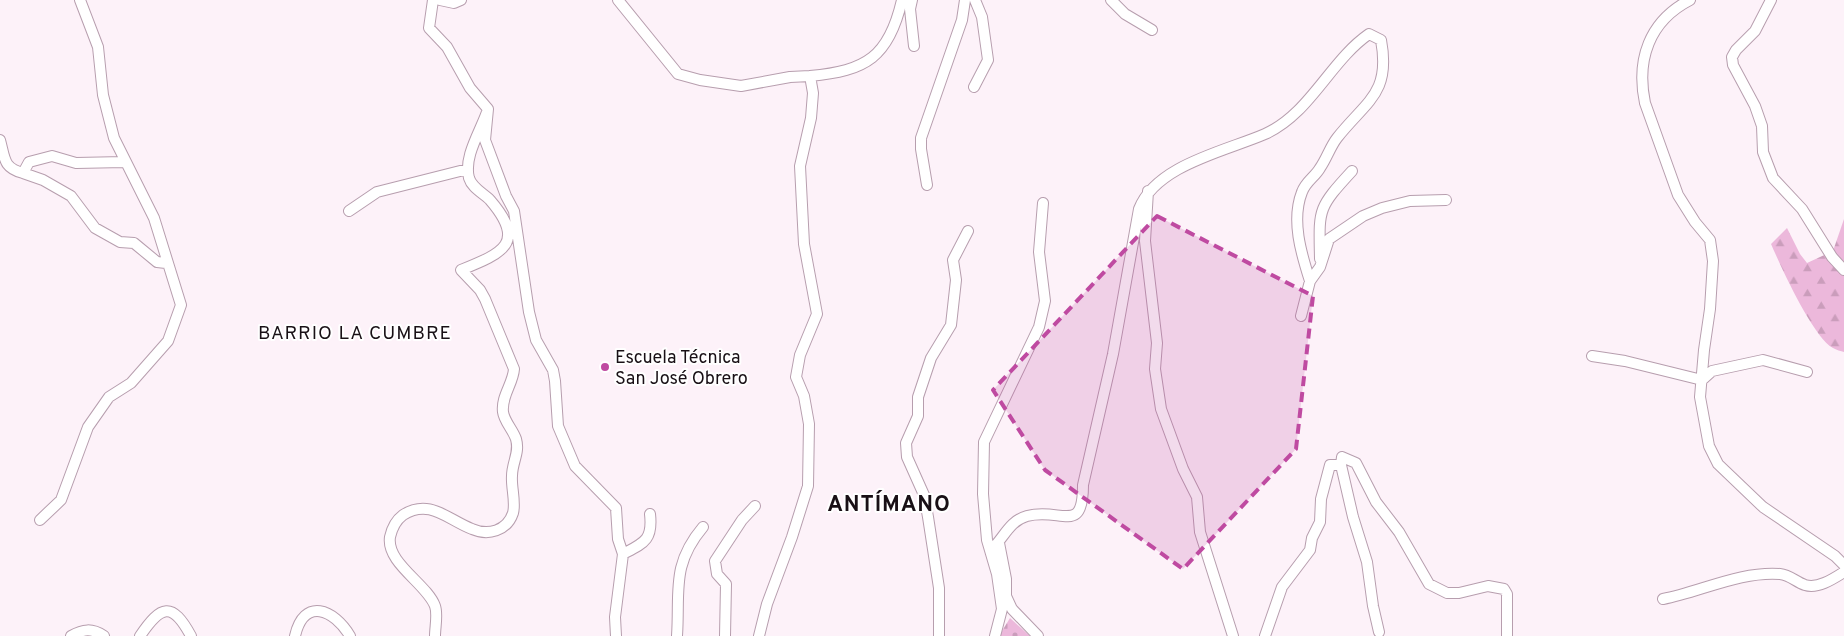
<svg xmlns="http://www.w3.org/2000/svg" width="1844" height="636" font-family="Overpass,sans-serif">
  <style>
    .forest { fill: url(#forest-firs) }
    .cemetery { fill: url(#cemetery-stones) }
    .lines { fill: none; stroke-linecap: round; stroke-linejoin: round }
    .minor-casing { stroke: #b79eae; stroke-width: 12 }
    .minor { stroke: #fff; stroke-width: 10 }
    .marked { fill: #bf4aa1; fill-opacity: 0.2; stroke: #bf4aa1; stroke-width: 4; stroke-dasharray: 10 6; stroke-linejoin: round }
    .poi-dot { fill: #bf4aa1; stroke: #fff; stroke-width: 2 }
    .labels { text-anchor: middle; stroke-width: 4; stroke-linejoin: round; paint-order: stroke }
    .poi-label { font-size: 18px; fill: #191016; stroke: #fff; text-anchor: start }
    .neighbourhood-label { font-size: 19px; letter-spacing: 1px; fill: #191016; stroke: #fff }
    .district-label { font-size: 22px; font-weight: bold; letter-spacing: 1px; fill: #191016; stroke: #fff }
  </style>
  <defs>
    <pattern id="forest-firs" width="22" height="20" patternUnits="userSpaceOnUse" patternTransform="scale(1.25)"><rect width="22" height="20" fill="#ecb8db"/><path d="M5 1l3.5 6h-7zM16 11l3.5 6h-7z" fill="#ca9dbb"/></pattern>
    <pattern id="cemetery-stones" width="16" height="16" patternUnits="userSpaceOnUse" patternTransform="scale(1.25)"><rect width="16" height="16" fill="#ecb8db"/><path d="M2 7V4a2 2 0 0 1 4 0v3zM10 15v-3a2 2 0 0 1 4 0v3z" fill="#ca9dbb"/></pattern>
  </defs>
  <rect width="100%" height="100%" fill="#fdf2f9"/>
  <!-- forest -->
  <path class="forest" d="M 1844,219 L 1844,352 C 1841,351 1836,350 1833,348 C 1813,337 1781,267 1771,244 L 1787,228 L 1800,254 L 1807,263 L 1833,251 Z"/>
  <!-- cemetery -->
  <path class="cemetery" d="M 1010,618 L 1030,636 L 999,636 Z"/>
  <g class="lines">
    <!-- minor casing -->
    <g class="minor-casing">
      <path id="minor" d="M 433,0 L 429,28 L 447,47 L 470,88 L 488,109 L 485,140 L 506,196 L 514,211 L 529,312 L 536,340 L 553,370 L 555,381 L 558,426 L 575,466 L 616,508 L 618,539 L 623,554 L 615,617 L 616,636
        M 440,0 L 454,3 L 461,0
        M 618,0 L 678,74 L 700,80 L 741,86 L 790,77 L 810,76 L 813,93 L 811,118 L 800,166 L 804,244 L 817,314 L 800,355 L 796,377 L 804,396 L 809,424 L 808,486 L 792,537 L 767,604 L 759,636
        M 912,0 L 910,9 L 914,46
        M 1111,0 L 1125,14 L 1152,30
        M 1690,0 C 1649,21 1636,60 1645,103 L 1678,195 L 1695,222 L 1710,240 L 1713,261 L 1710,309 L 1704,350 L 1700,397 L 1709,446 L 1718,464 L 1763,507 L 1835,556 L 1844,565
        M 1771,0 L 1755,31 L 1736,50 L 1732,57 L 1733,65 L 1755,106 L 1762,126 L 1763,152 L 1773,178 L 1802,209 L 1832,257 L 1844,270
        M 810,76 C 866,71 889,57 902,0
        M 974,87 L 988,60 L 982,17 L 975,0
        M 0,140 C 5,158 3,168 23,173 L 29,162 L 52,156 L 76,163 L 124,162
        M 23,173 L 43,180 L 71,196 L 95,228 L 120,242 L 134,243 L 157,262 L 166,263
        M 927,185 L 921,149 L 921,138 L 962,20 L 965,0
        M 1148,191 L 1145,241 L 1157,343 L 1155,369 L 1161,409 L 1183,469 L 1197,497 L 1200,532 L 1233,636
        M 349,211 L 377,192 L 468,169
        M 1320,259 C 1319,209 1317,209 1352,171
        M 1301,316 L 1310,281 L 1320,267 L 1329,239 L 1363,216 L 1382,208 L 1410,201 L 1446,200
        M 1592,356 L 1625,361 L 1702,380 L 1712,371 L 1763,360 L 1807,372
        M 1341,465 L 1353,517 L 1367,562 L 1373,606 L 1379,632
        M 40,520 L 61,500 L 88,427 L 109,397 L 131,383 L 168,341 L 181,305 L 154,218 L 114,138 L 103,95 L 98,47 L 80,0
        M 999,543 L 1006,579 L 1006,596 L 1012,609 L 1038,636
        M 991,550 C 1004,538 1009,521 1027,516 C 1061,507 1083,536 1083,485 L 1113,354 L 1139,209 C 1156,165 1226,151 1265,134 C 1310,114 1330,61 1369,34 L 1381,40 C 1391,94 1366,101 1337,138 C 1330,147 1327,158 1320,168 C 1315,177 1306,181 1302,192 C 1291,220 1301,253 1310,281
        M 623,554 C 644,543 653,540 650,514
        M 1663,599 C 1700,592 1740,571 1780,574 C 1790,575 1796,582 1805,585 C 1818,589 1833,579 1844,572
        M 71,636 C 83,629 92,628 104,636
        M 140,636 C 161,605 172,601 191,636
        M 295,636 C 304,597 334,609 350,636
        M 435,636 C 435,627 438,614 435,606 C 427,584 386,563 390,537 C 392,528 395,521 403,515 C 430,498 448,520 472,529 C 488,536 507,531 513,513 C 516,502 511,487 512,476 C 512,462 520,453 516,439 C 513,430 504,421 503,412 C 501,396 513,384 514,369 L 485,299 L 480,290 L 461,270 C 503,253 527,243 490,200 C 483,193 472,188 469,178 C 463,156 482,129 488,109
        M 677,636 C 680,591 671,565 703,527
        M 725,636 L 726,584 L 717,574 L 715,561 L 742,520 L 755,506
        M 939,636 L 939,588 L 928,517 L 924,495 L 907,457 L 906,443 L 918,416 L 918,397 L 931,358 L 951,325 L 956,280 L 953,260 L 968,231
        M 995,636 L 1002,609 L 997,574 L 987,540 L 983,494 L 984,442 L 1039,327 L 1045,301 L 1039,252 L 1043,203
        M 1265,636 L 1282,587 L 1310,550 L 1312,538 L 1320,522 L 1321,499 L 1330,465 L 1341,465 L 1342,457 L 1356,463 L 1376,502 L 1399,532 L 1429,584 L 1447,593 L 1459,593 L 1488,586 L 1504,589 L 1507,594 L 1507,636"/>
    </g>
    <!-- minor -->
    <use href="#minor" class="minor"/>
  </g>
  <!-- marked area -->
  <path class="marked" d="M 1157,216 L 1313,296 L 1296,449 L 1183,569 L 1045,470 L 993,390 Z"/>
  <!-- markers -->
  <circle class="poi-dot" cx="605" cy="367" r="5"/>
  <g class="labels">
    <!-- poi labels -->
    <g class="poi-label">
      <text x="615" y="363">Escuela Técnica<tspan x="615" dy="21">San José Obrero</tspan></text>
    </g>
    <!-- neighbourhood labels -->
    <g class="neighbourhood-label">
      <text x="355" y="339">BARRIO LA CUMBRE</text>
    </g>
    <!-- district labels -->
    <g class="district-label">
      <text x="889" y="511">ANTÍMANO</text>
    </g>
  </g>
</svg>
